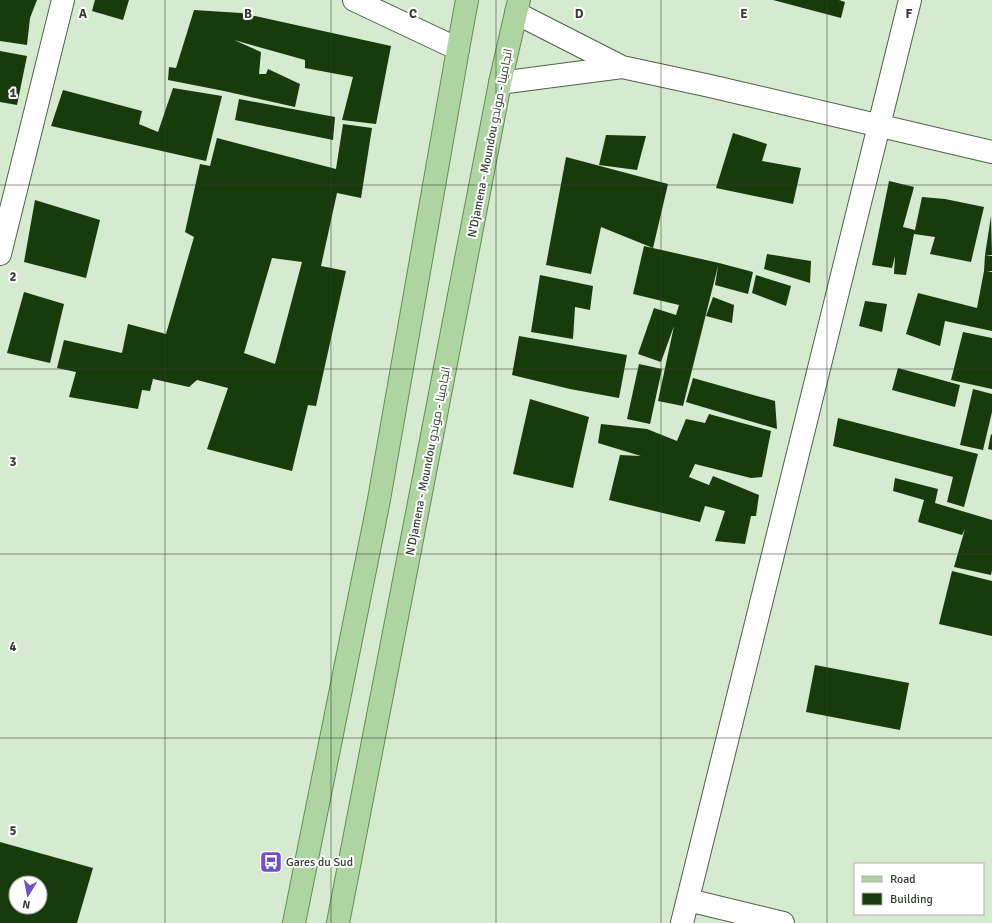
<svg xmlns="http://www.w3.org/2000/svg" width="992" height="923" font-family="Signika,Cairo,sans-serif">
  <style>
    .building { fill: #183b0b; fill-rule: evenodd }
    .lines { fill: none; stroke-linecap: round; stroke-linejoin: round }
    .minor-casing { stroke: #4f604a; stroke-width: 24 }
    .primary-casing { stroke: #618e52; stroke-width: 24 }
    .minor { stroke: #fff; stroke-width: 22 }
    .primary { stroke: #aed5a1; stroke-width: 22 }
    .grid { fill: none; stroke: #373f35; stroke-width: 1; stroke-opacity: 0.55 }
    .labels { text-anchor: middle; stroke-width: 4; stroke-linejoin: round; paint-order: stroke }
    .street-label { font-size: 12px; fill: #373f35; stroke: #fff }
    .poi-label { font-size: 12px; fill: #373f35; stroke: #fff; text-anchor: start }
    .grid-label { font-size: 13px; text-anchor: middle; font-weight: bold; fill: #373f35; stroke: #fff; stroke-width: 4; stroke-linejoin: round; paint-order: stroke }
  </style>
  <rect width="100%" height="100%" fill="#d5eacf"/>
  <!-- building -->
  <path class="building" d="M 0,0 L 37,0 L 30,18 L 27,45 L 0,41 Z
    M 95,0 L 129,0 L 123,20 L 92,11 Z
    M 773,0 L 839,0 L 845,2 L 841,18 Z
    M 194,10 L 241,13 L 391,46 L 376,124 L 342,120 L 353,77 L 305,68 L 305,60 L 234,40 L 261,52 L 259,74 L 266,74 L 268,69 L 300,84 L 295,107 L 224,91 L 168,80 L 169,67 L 176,68 Z
    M 0,51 L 27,56 L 17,105 L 0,102 Z
    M 173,88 L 222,96 L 206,161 L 51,126 L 63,90 L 142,111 L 139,124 L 158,132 Z
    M 239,99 L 335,117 L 333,140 L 235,120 Z
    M 343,124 L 372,128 L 361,198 L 337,193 L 321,266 L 346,271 L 316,406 L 308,405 L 292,471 L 207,449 L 228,388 L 197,380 L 189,387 L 153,379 L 150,391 L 142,390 L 138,409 L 69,397 L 76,372 L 57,368 L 64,340 L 122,353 L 128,324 L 166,334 L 194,237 L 185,232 L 200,164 L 210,166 L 217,138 L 336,169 ZM 272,258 L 302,262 L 275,364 L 244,353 Z
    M 733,133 L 767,144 L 762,161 L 801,168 L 793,204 L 716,188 Z
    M 606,135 L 646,136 L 637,170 L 599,165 Z
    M 566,157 L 668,184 L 653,248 L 601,227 L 591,274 L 546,265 Z
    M 889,181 L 914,187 L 903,227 L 915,230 L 922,197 L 945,199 L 984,207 L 971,262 L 930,254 L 935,237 L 914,234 L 906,275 L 894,274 L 895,256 L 892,268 L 872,265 Z
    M 35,200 L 100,220 L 86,278 L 24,262 Z
    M 991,216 L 992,255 L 985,255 Z
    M 644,246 L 719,263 L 753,272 L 748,294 L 715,285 L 718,266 L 683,406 L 658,401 L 674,326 L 661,362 L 638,354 L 654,308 L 676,315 L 679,305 L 633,294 Z
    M 767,254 L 811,261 L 810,283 L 764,269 Z
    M 985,255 L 992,256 L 992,271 L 987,271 L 992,272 L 992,331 L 945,321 L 940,346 L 906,334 L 918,293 L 977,308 L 984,271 Z
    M 540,275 L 593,286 L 590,310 L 575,307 L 573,339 L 531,332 Z
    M 756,275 L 791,286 L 786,306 L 752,293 Z
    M 24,292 L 64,304 L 50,363 L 7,353 Z
    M 713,297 L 734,305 L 732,323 L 706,316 Z
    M 865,301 L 887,304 L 882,332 L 859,326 Z
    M 963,332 L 992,338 L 992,389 L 951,380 Z
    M 519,336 L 627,355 L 619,398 L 570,389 L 512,375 Z
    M 639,364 L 662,369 L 650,424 L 627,419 Z
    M 898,368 L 960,385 L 955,407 L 892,390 Z
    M 693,378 L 775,401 L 777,429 L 686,402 Z
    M 973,389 L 992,394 L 992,412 L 983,450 L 960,445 Z
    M 530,399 L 589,417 L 573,488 L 513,474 Z
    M 709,414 L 771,431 L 762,477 L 751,478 L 695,464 L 689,477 L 709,485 L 713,476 L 759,495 L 756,516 L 751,516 L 745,544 L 715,541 L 725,511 L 705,506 L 700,522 L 609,500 L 620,455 L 641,456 L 598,443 L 601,424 L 647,429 L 677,441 L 686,419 L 705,423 Z
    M 838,418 L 978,454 L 964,507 L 947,502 L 953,477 L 833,446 Z
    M 991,434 L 992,435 L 992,450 L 988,449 Z
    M 895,478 L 938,489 L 935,503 L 992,520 L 992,570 L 991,575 L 954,567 L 965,529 L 962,535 L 918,522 L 924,500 L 893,491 Z
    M 952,571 L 992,581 L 992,636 L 939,624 Z
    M 815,665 L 909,683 L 900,730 L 806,712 Z
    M 0,842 L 93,868 L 77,923 L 0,923 ZM 16,883 L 40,883 L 40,907 L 16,907 Z"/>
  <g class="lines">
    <!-- minor casing -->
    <g class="minor-casing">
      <path id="minor" d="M 354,0 L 458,49
        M 516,13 L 622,67 L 710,86 L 992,152
        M 500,83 L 622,67
        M 0,254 L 63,0
        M 688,900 L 783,923
        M 682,923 L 910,0"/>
    </g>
    <!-- primary casing -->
    <g class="primary-casing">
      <path id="primary" d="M 294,923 L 378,505 L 458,49 L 467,0
        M 338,923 L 500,83 L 519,0"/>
    </g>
    <!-- minor -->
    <use href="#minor" class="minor"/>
    <!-- primary -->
    <use href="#primary" class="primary"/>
  </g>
  <!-- grid -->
  <path class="grid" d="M 165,0 L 165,923M 331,0 L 331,923M 496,0 L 496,923M 661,0 L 661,923M 827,0 L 827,923M 0,185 L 992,185M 0,369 L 992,369M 0,554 L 992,554M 0,738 L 992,738"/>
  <!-- icons -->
  <defs>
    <g id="bus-square" transform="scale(1.15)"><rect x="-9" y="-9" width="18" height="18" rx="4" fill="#714fc8" stroke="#fff"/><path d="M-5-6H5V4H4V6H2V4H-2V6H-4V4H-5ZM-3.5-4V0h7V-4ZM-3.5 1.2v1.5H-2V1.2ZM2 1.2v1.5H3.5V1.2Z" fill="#fff"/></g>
  </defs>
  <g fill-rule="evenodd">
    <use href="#bus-square" x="271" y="862"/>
  </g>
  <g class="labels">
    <!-- street labels -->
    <g class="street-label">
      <text transform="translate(490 143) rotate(-79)" y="4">N'Djamena - Moundou انجامينا - موندو</text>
      <text transform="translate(428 461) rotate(-79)" y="4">N'Djamena - Moundou انجامينا - موندو</text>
    </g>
    <!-- poi labels -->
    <g class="poi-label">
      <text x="286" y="866">Gares du Sud</text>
    </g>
  </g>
  <g class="grid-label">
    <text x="83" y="18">A</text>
    <text x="248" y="18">B</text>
    <text x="413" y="18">C</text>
    <text x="579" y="18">D</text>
    <text x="744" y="18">E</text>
    <text x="909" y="18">F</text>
    <text x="13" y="97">1</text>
    <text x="13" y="281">2</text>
    <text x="13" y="466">3</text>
    <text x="13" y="651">4</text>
    <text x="13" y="835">5</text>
  </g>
  <!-- legend -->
  <rect x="854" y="863" width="130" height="52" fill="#ffffff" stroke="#afb2ae"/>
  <rect x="862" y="876" width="20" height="6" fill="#aed5a1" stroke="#afb2ae"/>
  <text x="890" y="883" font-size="12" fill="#373f35">Road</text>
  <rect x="862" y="893" width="20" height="12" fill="#183b0b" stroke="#afb2ae"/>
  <text x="890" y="903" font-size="12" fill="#373f35">Building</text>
  <!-- north arrow -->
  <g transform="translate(28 895) rotate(190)"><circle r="19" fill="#ffffff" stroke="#afb2ae"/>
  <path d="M0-3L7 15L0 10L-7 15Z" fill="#714fc8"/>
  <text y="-6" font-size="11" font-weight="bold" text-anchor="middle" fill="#373f35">N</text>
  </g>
</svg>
